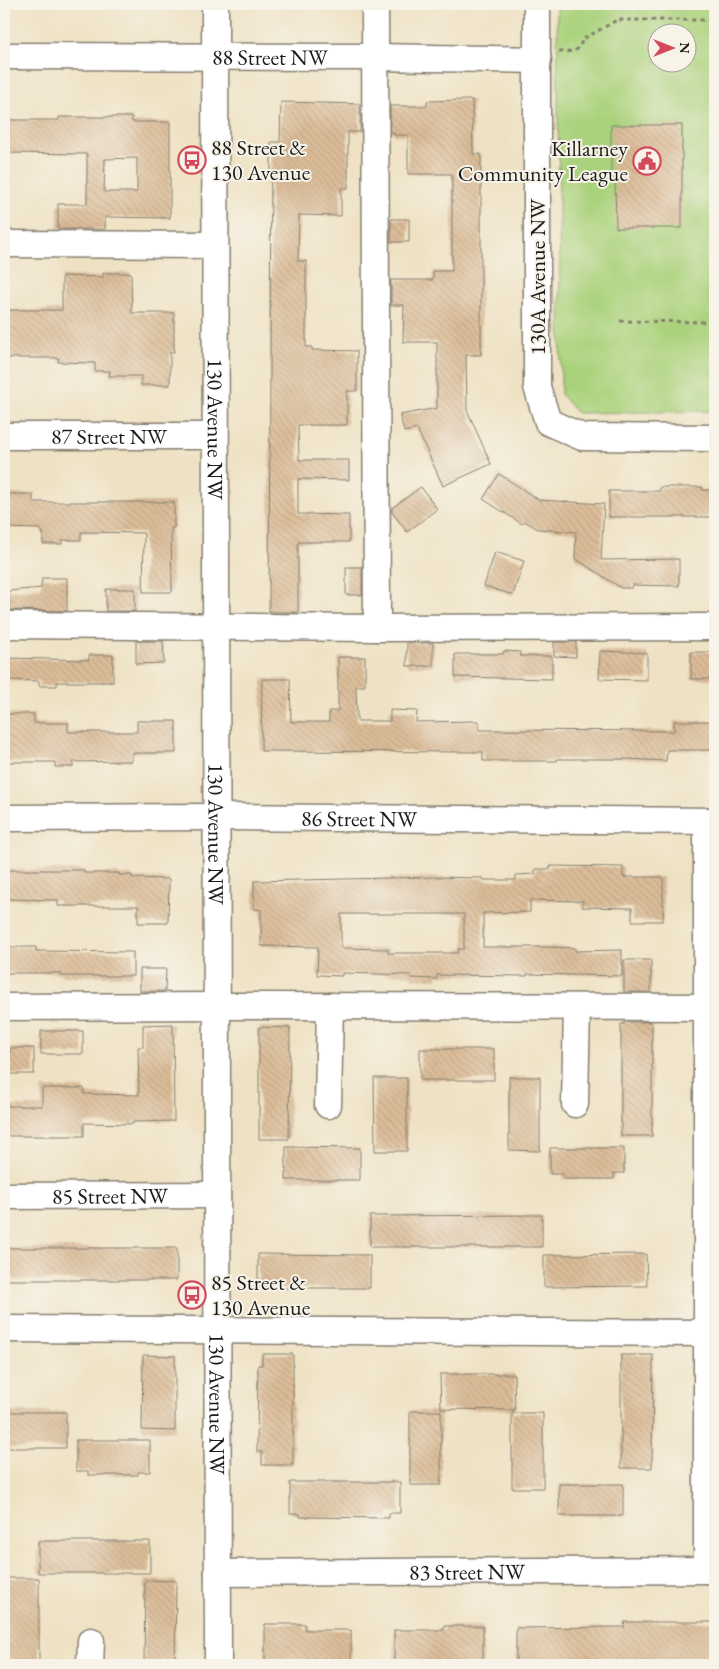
<svg xmlns="http://www.w3.org/2000/svg" width="719" height="1669" font-family="'EB Garamond',serif">
  <style>
    .green { fill: #aad27c; stroke: #63774c; fill-rule: evenodd }
    .building { fill: url(#building-back-hatch); fill-rule: evenodd }
    .lines { fill: none; stroke-linecap: round; stroke-linejoin: round }
    .minor-casing { stroke: #867f70; stroke-width: 29 }
    .path { stroke: #867f70; stroke-width: 3; stroke-dasharray: 4 4; stroke-linecap: butt }
    .minor { stroke: #fff; stroke-width: 26 }
    .labels { text-anchor: middle; stroke-width: 4; stroke-linejoin: round; paint-order: stroke }
    .street-label { font-size: 22px; fill: #1c1c1c; stroke: #f7f3e8 }
    .poi-label { font-size: 22px; fill: #1c1c1c; stroke: #f7f3e8; text-anchor: start }
  </style>
  <defs>
    <pattern id="building-back-hatch" width="6" height="6" patternUnits="userSpaceOnUse" patternTransform="scale(1.25)"><rect width="6" height="6" fill="#dcbd99"/><path d="M-1 5l2 2M0 0l6 6M5-1l2 2" fill="none" stroke="#bca283"/></pattern>
  </defs>
  <rect width="100%" height="100%" fill="#f7f3e8"/>
  <filter id="ink" filterUnits="userSpaceOnUse"><feTurbulence type="fractalNoise" baseFrequency=".02" numOctaves="2"/><feDisplacementMap in="SourceGraphic" scale="10" xChannelSelector="R" yChannelSelector="G"/><feConvolveMatrix kernelMatrix="1 2 1 2 8 2 1 2 1" color-interpolation-filters="sRGB"/></filter>
  <filter id="wash" filterUnits="userSpaceOnUse"><feTurbulence type="fractalNoise" baseFrequency=".0096" numOctaves="4" result="noise"/><feDisplacementMap in="SourceGraphic" scale="20" xChannelSelector="R" yChannelSelector="G"/><feGaussianBlur stdDeviation="1.12" result="paint"/><feColorMatrix in="noise" values="0 0 0 0 0 0 0 0 0 0 0 0 0 0 0 0 0 1.4 0 .05"/><feComposite in="paint" operator="in"/></filter>
  <g filter="url(#wash)">
    <rect width="100%" height="100%" fill="#efe2c4"/>
    <!-- green -->
    <path class="green" d="M 557,4 L 715,4 L 715,411 L 577,413 L 561,395 ZM 656,32 L 686,32 L 686,62 L 656,62 Z"/>
    <g id="blocks">
      <!-- building -->
      <path class="building" d="M 472,100 L 473,154 L 481,154 L 481,355 L 466,355 L 467,410 L 491,464 L 443,486 L 417,429 L 404,432 L 400,415 L 437,408 L 437,342 L 403,342 L 404,305 L 391,305 L 391,280 L 433,280 L 433,271 L 452,271 L 452,174 L 408,174 L 408,135 L 394,135 L 394,132 L 390,132 L 390,106 L 427,106 L 427,101 Z
        M 281,102 L 360,104 L 360,132 L 348,132 L 348,188 L 341,188 L 341,216 L 299,215 L 298,261 L 306,261 L 306,347 L 312,347 L 312,350 L 357,351 L 357,391 L 347,391 L 347,425 L 298,425 L 299,460 L 349,460 L 349,480 L 298,479 L 298,514 L 349,515 L 349,542 L 298,542 L 298,612 L 269,612 L 271,142 L 280,142 Z
        M 59,117 L 132,117 L 132,122 L 170,122 L 170,218 L 105,217 L 105,229 L 58,229 L 58,204 L 87,204 L 87,154 L 4,153 L 4,120 L 59,120 ZM 137,158 L 137,192 L 104,192 L 105,159 Z
        M 611,125 L 682,125 L 682,228 L 616,228 L 615,179 L 611,179 Z
        M 391,219 L 409,219 L 409,242 L 391,242 Z
        M 103,273 L 131,273 L 132,313 L 174,313 L 174,352 L 170,352 L 170,385 L 141,385 L 141,376 L 109,376 L 110,371 L 95,371 L 95,363 L 58,362 L 59,358 L 4,358 L 4,310 L 62,310 L 62,276 L 103,277 Z
        M 499,474 L 539,500 L 604,504 L 601,560 L 679,559 L 679,586 L 632,585 L 632,588 L 621,588 L 575,558 L 576,532 L 538,529 L 524,521 L 522,524 L 483,499 Z
        M 421,487 L 437,509 L 407,532 L 392,512 L 392,508 Z
        M 660,487 L 702,487 L 702,490 L 715,490 L 715,517 L 609,517 L 609,491 L 660,491 Z
        M 4,494 L 33,494 L 33,502 L 174,502 L 174,528 L 171,528 L 172,592 L 143,592 L 144,533 L 81,532 L 81,540 L 62,540 L 62,544 L 43,544 L 43,532 L 41,532 L 41,529 L 4,528 Z
        M 495,552 L 524,561 L 513,595 L 484,586 Z
        M 346,567 L 362,567 L 362,595 L 346,595 Z
        M 42,578 L 67,578 L 67,611 L 10,610 L 9,591 L 41,588 Z
        M 106,589 L 135,589 L 135,611 L 106,611 Z
        M 136,641 L 163,641 L 164,663 L 136,664 Z
        M 554,642 L 576,642 L 576,657 L 554,656 Z
        M 407,643 L 433,643 L 433,666 L 407,666 Z
        M 504,651 L 520,652 L 520,656 L 552,656 L 552,679 L 455,677 L 455,654 L 503,654 Z
        M 600,651 L 647,653 L 647,680 L 599,679 Z
        M 691,652 L 715,652 L 715,679 L 691,679 Z
        M 89,655 L 113,655 L 113,682 L 57,682 L 57,686 L 39,686 L 39,681 L 4,680 L 4,658 L 89,660 Z
        M 338,657 L 365,657 L 365,686 L 356,686 L 357,721 L 390,721 L 390,710 L 417,711 L 416,722 L 479,721 L 479,730 L 674,731 L 674,721 L 715,721 L 715,750 L 667,750 L 666,761 L 625,759 L 557,759 L 557,761 L 483,761 L 483,752 L 261,751 L 262,679 L 290,679 L 291,722 L 329,722 L 329,711 L 338,711 Z
        M 4,714 L 34,714 L 34,723 L 68,723 L 68,732 L 137,732 L 137,721 L 176,721 L 176,753 L 132,753 L 132,761 L 73,762 L 73,767 L 55,767 L 55,762 L 4,762 Z
        M 550,866 L 623,867 L 623,877 L 663,877 L 663,921 L 632,921 L 632,908 L 582,907 L 583,901 L 530,900 L 530,912 L 483,913 L 483,947 L 550,947 L 575,948 L 575,951 L 622,950 L 622,976 L 527,974 L 527,976 L 437,975 L 437,979 L 411,978 L 411,975 L 342,973 L 342,976 L 317,975 L 318,947 L 261,946 L 261,910 L 254,909 L 254,881 L 436,877 L 483,878 L 483,880 L 516,880 L 516,875 L 535,874 L 535,869 L 550,869 ZM 341,914 L 464,914 L 464,949 L 458,949 L 458,953 L 388,953 L 388,949 L 341,948 Z
        M 4,870 L 84,870 L 84,873 L 119,873 L 119,875 L 132,875 L 132,878 L 169,879 L 168,923 L 138,923 L 138,906 L 58,906 L 58,900 L 4,899 Z
        M 6,947 L 36,947 L 36,951 L 133,952 L 133,976 L 61,976 L 61,973 L 6,973 Z
        M 624,960 L 651,960 L 651,992 L 624,992 Z
        M 140,969 L 166,969 L 165,991 L 140,991 Z
        M 624,1022 L 651,1022 L 652,1024 L 652,1136 L 621,1136 L 621,1024 L 624,1024 Z
        M 173,1024 L 174,1121 L 133,1122 L 133,1124 L 84,1123 L 84,1136 L 4,1136 L 4,1106 L 42,1106 L 42,1088 L 84,1088 L 84,1094 L 139,1095 L 138,1047 L 143,1047 L 143,1025 Z
        M 259,1027 L 290,1028 L 289,1139 L 259,1139 Z
        M 41,1031 L 83,1031 L 83,1054 L 41,1054 Z
        M 10,1048 L 34,1048 L 34,1074 L 10,1074 Z
        M 420,1049 L 494,1049 L 494,1080 L 420,1080 Z
        M 509,1077 L 540,1077 L 540,1151 L 509,1150 Z
        M 374,1078 L 407,1078 L 407,1151 L 375,1151 Z
        M 286,1147 L 360,1148 L 360,1180 L 286,1180 Z
        M 550,1148 L 624,1148 L 624,1173 L 614,1173 L 614,1179 L 563,1179 L 563,1174 L 550,1174 Z
        M 542,1215 L 542,1247 L 370,1247 L 370,1216 Z
        M 4,1248 L 177,1248 L 177,1280 L 4,1280 Z
        M 258,1254 L 370,1255 L 370,1288 L 258,1288 Z
        M 646,1254 L 647,1286 L 544,1287 L 544,1255 Z
        M 262,1354 L 293,1354 L 293,1465 L 262,1465 L 262,1452 L 257,1452 L 258,1365 L 262,1365 Z
        M 143,1355 L 175,1356 L 175,1431 L 142,1430 Z
        M 621,1355 L 653,1355 L 652,1468 L 621,1468 Z
        M 440,1374 L 514,1374 L 515,1410 L 441,1409 Z
        M 410,1411 L 441,1411 L 441,1485 L 410,1485 Z
        M 4,1412 L 66,1412 L 66,1448 L 6,1448 L 6,1443 L 4,1443 Z
        M 512,1413 L 543,1413 L 543,1488 L 512,1488 Z
        M 76,1440 L 150,1440 L 150,1472 L 138,1472 L 138,1475 L 88,1475 L 88,1471 L 76,1471 Z
        M 290,1482 L 400,1482 L 400,1513 L 389,1513 L 389,1518 L 300,1517 L 300,1514 L 290,1514 Z
        M 559,1484 L 623,1484 L 623,1516 L 559,1516 Z
        M 38,1541 L 150,1541 L 150,1573 L 38,1573 Z
        M 6,1578 L 39,1578 L 39,1665 L 7,1665 Z
        M 145,1580 L 176,1581 L 175,1665 L 144,1665 Z
        M 624,1622 L 715,1622 L 715,1665 L 516,1665 L 516,1628 L 625,1627 Z
        M 265,1624 L 305,1624 L 305,1630 L 351,1630 L 351,1665 L 265,1665 Z
        M 444,1626 L 483,1626 L 483,1665 L 394,1665 L 394,1630 L 444,1630 Z"/>
    </g>
  </g>
  <g filter="url(#ink)">
    <use href="#blocks" fill-opacity="0" stroke="#867f70" stroke-width="1"/>
    <g class="lines">
      <!-- minor casing -->
      <g class="minor-casing">
        <g id="minor">
          <path id="s1" d="M 215,4 L 218,1665"/>
          <path d="M 375,4 L 377,628"/>
          <path d="M 537,4 L 537,387 L 548,422 L 582,437 L 715,438"/>
          <path id="s2" d="M 4,56 L 375,57 L 538,60"/>
          <path d="M 4,244 L 215,245"/>
          <path id="s3" d="M 4,436 L 215,436"/>
          <path d="M 4,625 L 377,628 L 715,627"/>
          <path id="s4" d="M 4,818 L 216,817 L 715,821"/>
          <path d="M 707,821 L 707,1570"/>
          <path d="M 4,1007 L 216,1006 L 715,1007"/>
          <path d="M 575,1104 L 577,1007"/>
          <path d="M 328,1105 L 330,1006"/>
          <path id="s5" d="M 4,1196 L 217,1195"/>
          <path d="M 4,1329 L 706,1333"/>
          <path id="s6" d="M 218,1573 L 715,1570"/>
          <path d="M 90,1665 L 91,1641"/>
        </g>
      </g>
      <!-- path -->
      <path class="path" d="M 559,52 L 574,51 L 579,48 L 583,39 L 617,20 L 715,20
        M 620,321 L 715,322"/>
      <!-- minor -->
      <use href="#minor" class="minor"/>
    </g>
  </g>
  <!-- icons -->
  <defs>
    <g id="bus-ring" transform="scale(1.4375)"><circle r="9.5" fill="#f7f3e8" stroke="#d1495b" stroke-width="1.5"/><path d="M-5-6H5V4H4V6H2V4H-2V6H-4V4H-5ZM-3.5-4V0h7V-4ZM-3.5 1.2v1.5H-2V1.2ZM2 1.2v1.5H3.5V1.2Z" fill="#d1495b"/></g>
    <g id="civic-ring" transform="scale(1.4375)"><circle r="9.5" fill="#f7f3e8" stroke="#d1495b" stroke-width="1.5"/><path d="M-.6-6.5H3V-4.5H.6V-3L4-1V1h2V6H-6V1h2V-1L-.6-3ZM-1.2 2.5V6h2.4V2.5Z" fill="#d1495b"/></g>
  </defs>
  <g fill-rule="evenodd">
    <use href="#bus-ring" x="192" y="160"/>
    <use href="#civic-ring" x="647" y="161"/>
    <use href="#bus-ring" x="192" y="1295"/>
  </g>
  <g class="labels">
    <!-- street labels -->
    <g class="street-label">
      <text dy="8" stroke="none"><textPath href="#s2" startOffset="266">88 Street NW</textPath></text>
      <text transform="translate(537 277) rotate(-90)" y="8">130A Avenue NW</text>
      <text dy="8" stroke="none"><textPath href="#s1" startOffset="425">130 Avenue NW</textPath></text>
      <text dy="8" stroke="none"><textPath href="#s3" startOffset="105">87 Street NW</textPath></text>
      <text dy="8" stroke="none"><textPath href="#s4" startOffset="355">86 Street NW</textPath></text>
      <text dy="8" stroke="none"><textPath href="#s1" startOffset="830">130 Avenue NW</textPath></text>
      <text dy="8" stroke="none"><textPath href="#s5" startOffset="106">85 Street NW</textPath></text>
      <text dy="8" stroke="none"><textPath href="#s1" startOffset="1400">130 Avenue NW</textPath></text>
      <text dy="8" stroke="none"><textPath href="#s6" startOffset="249">83 Street NW</textPath></text>
    </g>
    <!-- poi labels -->
    <g class="poi-label">
      <text x="211" y="155">88 Street &amp;<tspan x="211" dy="25">130 Avenue</tspan></text>
      <text x="628" y="156" text-anchor="end">Killarney<tspan x="628" dy="25">Community League</tspan></text>
      <text x="211" y="1290">85 Street &amp;<tspan x="211" dy="25">130 Avenue</tspan></text>
    </g>
  </g>
  <!-- margin -->
  <rect width="719" height="1669" fill="none" stroke="#f7f3e8" stroke-width="20"/>
  <!-- north arrow -->
  <g transform="translate(672 48) rotate(90)"><circle r="24" fill="#f7f3e8" stroke="#9f9d96"/>
  <path d="M0-4L9 19L0 12L-9 19Z" fill="#d1495b"/>
  <text y="-8" font-size="14" font-weight="bold" text-anchor="middle" fill="#1c1c1c">N</text>
  </g>
</svg>
